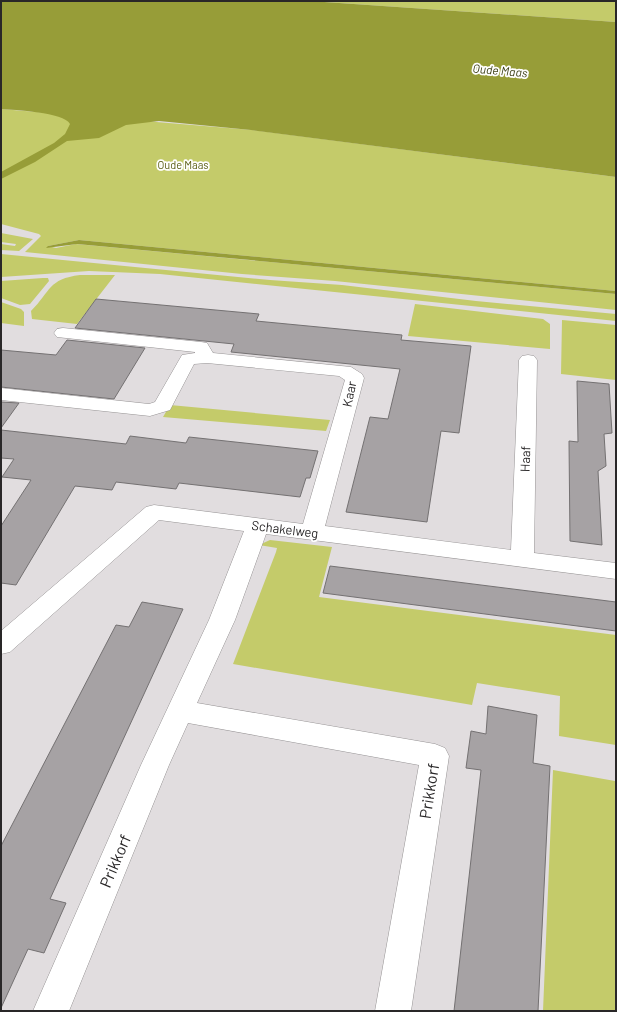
<svg xmlns="http://www.w3.org/2000/svg" width="617" height="1012" font-family="Barlow,sans-serif">
  <style>
    .green { fill: #c4cb6a }
    .water { fill: #979d38 }
    .building { fill: #a6a2a4; stroke: #747172 }
    .lines { fill: none; stroke-linecap: round; stroke-linejoin: round }
    .minor-casing { stroke: #969394; stroke-width: 1 }
    .minor { fill: #fff; fill-rule: evenodd }
    .labels { text-anchor: middle; stroke-width: 3.5; stroke-linejoin: round; paint-order: stroke }
    .far-park-label { font-size: 11px; fill: #585c12; stroke: #fff }
    .far-water-label { font-size: 12px; font-style: italic; fill: #3b3e14; stroke: #fff }
    .street-label { font-size: 13px; fill: #292728; stroke: #fff }
    .near-street-label { font-size: 16px; fill: #292728; stroke: #fff }
  </style>
  <rect width="100%" height="100%" fill="#e1dddf"/>
  <!-- green -->
  <path class="green" d="M 310,1 L 616,1 L 616,22 Z
    M 1,109 L 252,130 L 616,177 L 616,291 L 79,240 L 48,246 L 56,248 L 76,244 L 616,294 L 616,310 L 335,281 L 242,274 L 25,252 L 41,236 L 39,234 L 1,224 Z
    M 1,233 L 33,239 L 19,251 L 1,250 L 1,244 L 15,246 L 16,244 L 1,242 Z
    M 1,254 L 270,280 L 342,285 L 476,301 L 616,314 L 616,321 L 160,274 L 89,271 L 1,277 Z
    M 80,275 L 115,275 L 77,324 L 32,319 L 31,311 C 51,291 48,279 80,275 Z
    M 43,278 L 48,278 L 49,281 L 30,304 L 20,305 L 1,298 L 1,281 Z
    M 1,302 L 21,309 L 24,312 L 24,326 L 1,323 Z
    M 415,304 L 543,319 L 550,324 L 550,349 L 408,336 Z
    M 562,320 L 616,325 L 616,380 L 561,374 Z
    M 170,405 L 330,420 L 326,431 L 163,417 Z
    M 270,540 L 332,547 L 319,597 L 616,635 L 616,745 L 559,736 L 560,696 L 477,683 L 472,705 L 233,664 L 276,552 L 277,548 L 259,545 Z
    M 553,770 L 615,781 L 616,776 L 616,1011 L 543,1011 Z"/>
  <!-- water -->
  <path class="water" d="M 1,1 L 310,1 L 616,22 L 616,177 L 251,130 L 159,121 L 126,125 L 99,138 L 67,141 L 35,162 L 1,179 L 1,172 L 54,143 L 65,134 L 70,124 C 64,112 14,110 1,109 Z
    M 79,240 L 616,291 L 616,294 L 77,244 L 46,248 L 48,246 Z"/>
  <!-- building -->
  <path class="building" d="M 96,299 L 259,314 L 256,321 L 402,335 L 401,340 L 471,346 L 459,433 L 441,431 L 427,522 L 346,512 L 370,417 L 388,419 L 400,369 L 231,352 L 234,344 L 75,328 Z
    M 67,340 L 145,348 L 114,399 L 1,387 L 1,350 L 56,355 Z
    M 577,381 L 609,384 L 612,433 L 604,434 L 606,466 L 598,471 L 602,545 L 570,541 L 569,441 L 578,442 Z
    M 1,402 L 19,403 L 1,428 Z
    M 1,430 L 126,444 L 130,436 L 186,443 L 189,437 L 318,451 L 310,478 L 306,478 L 300,497 L 179,483 L 176,489 L 116,482 L 112,490 L 75,486 L 16,585 L 1,583 L 1,526 L 31,480 L 2,477 L 14,459 L 1,458 Z
    M 330,566 L 616,602 L 616,631 L 323,593 Z
    M 142,602 L 183,609 L 50,899 L 66,903 L 44,953 L 28,949 L 1,1008 L 1,846 L 116,625 L 129,627 Z
    M 488,706 L 537,715 L 533,763 L 550,766 L 538,1011 L 454,1011 L 481,770 L 466,768 L 471,731 L 486,734 Z"/>
  <g class="lines">
    <!-- minor casing -->
    <g class="minor-casing">
      <path id="minor" d="M 63,328 L 201,342 L 207,343 L 213,353 L 351,367 L 362,374 L 364,378 L 325,526 L 511,550 L 519,360 L 522,356 L 528,355 L 534,356 L 537,360 L 534,553 L 616,563 L 616,579 L 266,534 L 235,620 L 197,703 L 435,744 L 445,748 L 449,756 L 411,1011 L 375,1011 L 419,765 L 188,723 L 169,765 L 69,1011 L 33,1011 L 141,765 L 209,620 L 244,531 L 159,520 L 10,652 L 1,654 L 1,631 L 146,507 L 154,505 L 303,524 L 345,380 L 339,376 L 207,363 L 194,364 L 170,410 L 150,416 L 1,400 L 1,388 L 149,404 L 155,402 L 182,355 L 195,353 L 195,352 L 57,337 L 54,333 L 57,329 Z"/>
    </g>
    <!-- minor -->
    <use href="#minor" class="minor"/>
  </g>
  <g class="labels">
    <!-- far-park labels -->
    <g class="far-park-label">
      <text x="183" y="169">Oude Maas</text>
    </g>
    <!-- far-water labels -->
    <g class="far-water-label">
      <text transform="translate(500 71) rotate(5)" y="4">Oude Maas</text>
    </g>
    <!-- street labels -->
    <g class="street-label">
      <text transform="translate(349 394) rotate(-78)" y="5">Kaar</text>
      <text transform="translate(525 459) rotate(-88)" y="5">Haaf</text>
      <text transform="translate(285 529) rotate(7)" y="5">Schakelweg</text>
    </g>
    <!-- near-street labels -->
    <g class="near-street-label">
      <text transform="translate(429 791) rotate(-81)" y="6">Prikkorf</text>
      <text transform="translate(115 861) rotate(-67)" y="6">Prikkorf</text>
    </g>
  </g>
  <!-- border -->
  <rect width="617" height="1012" fill="none" stroke="#292728" stroke-width="4"/>
</svg>
